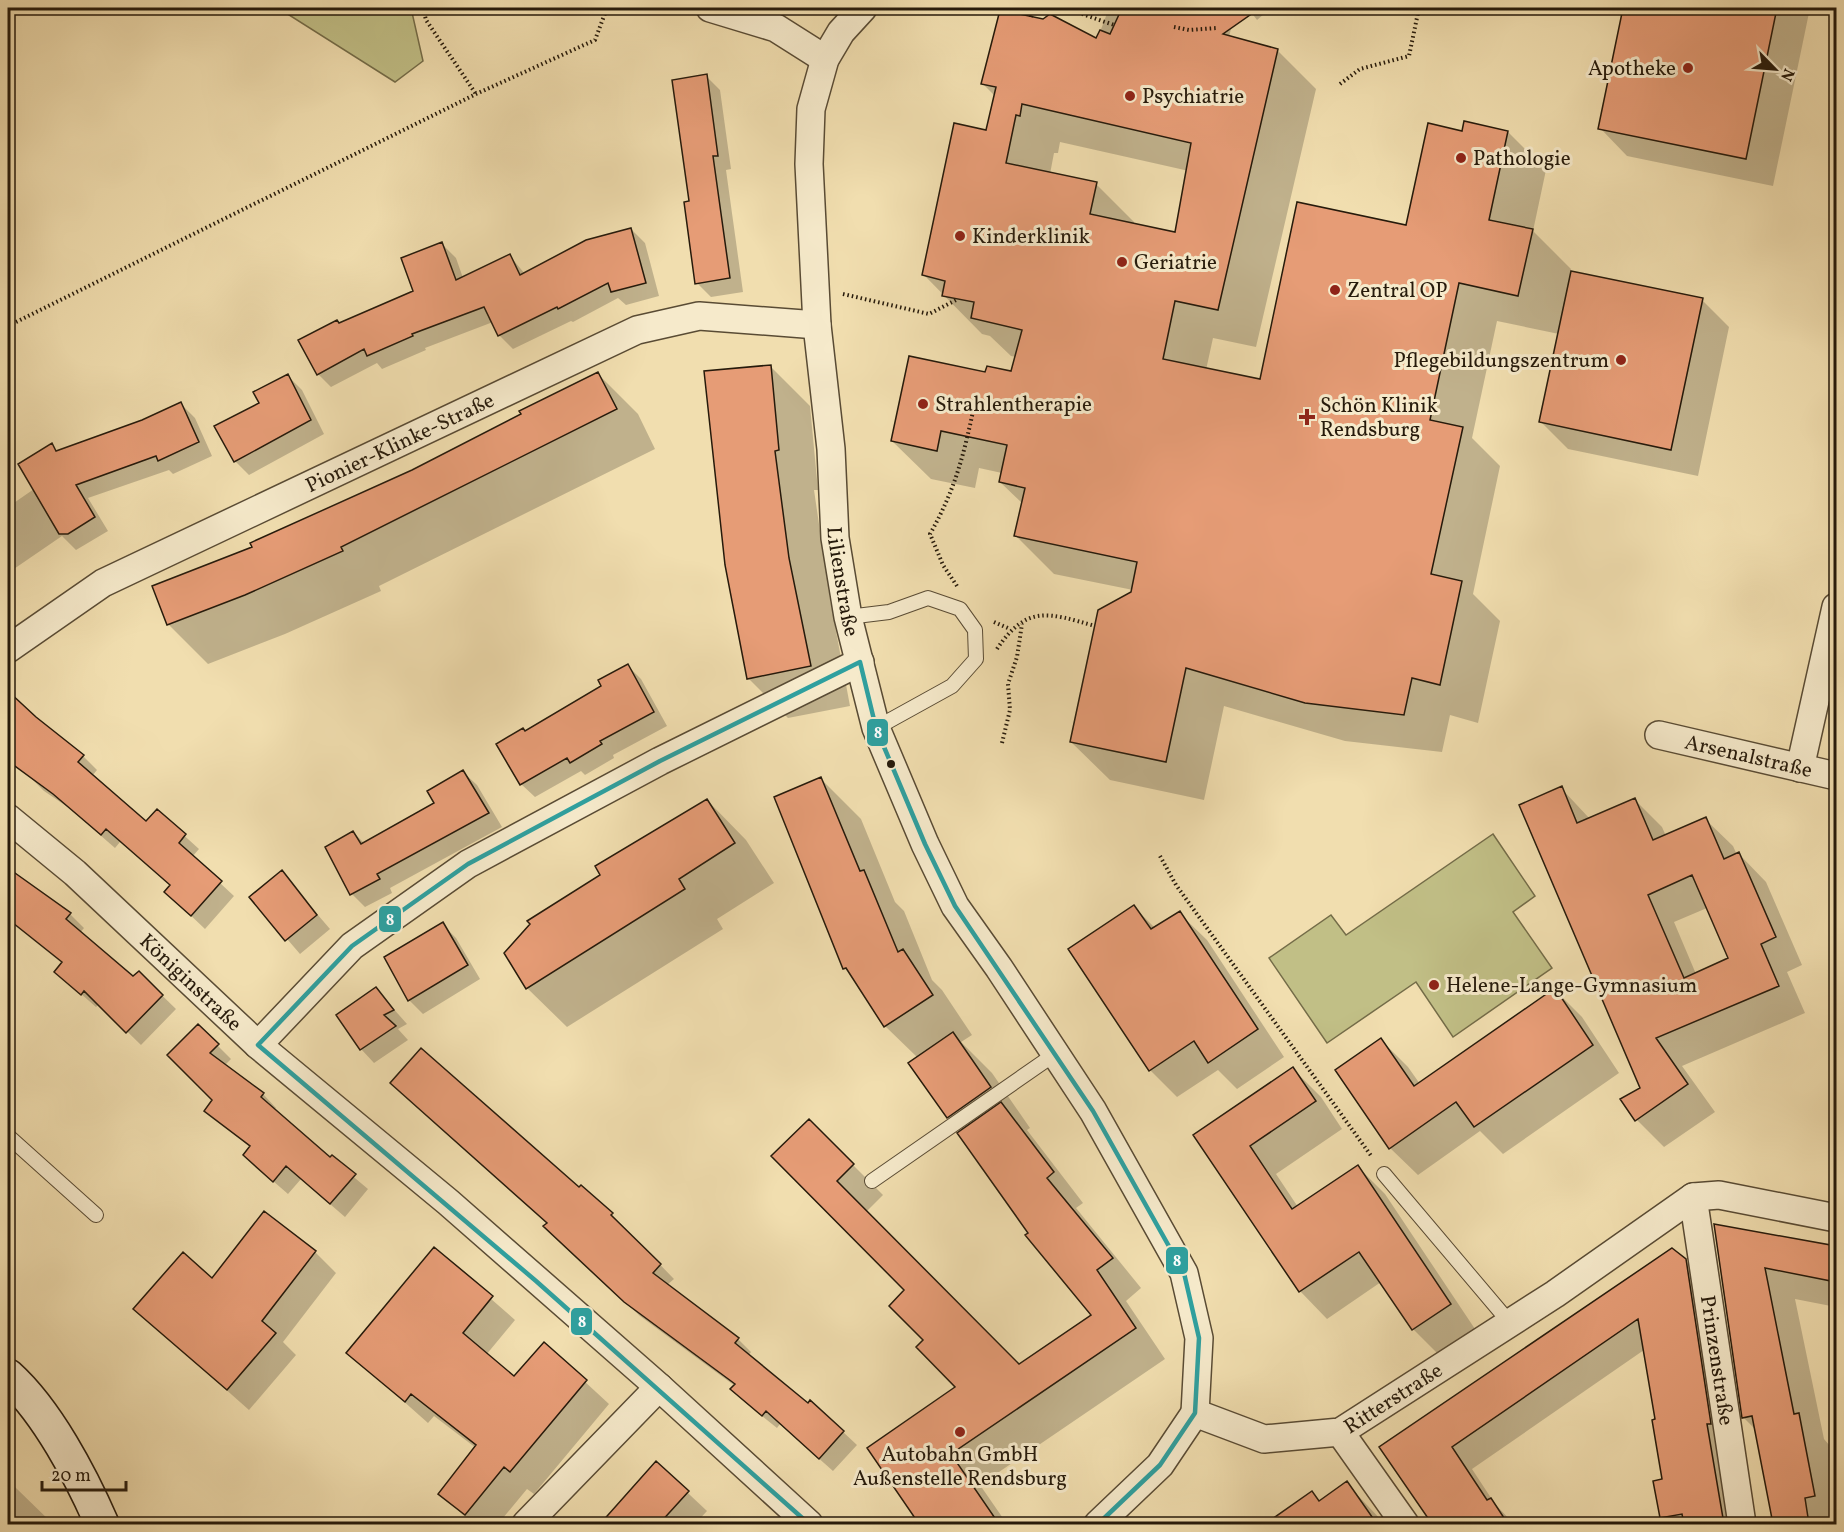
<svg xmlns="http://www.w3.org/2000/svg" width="1844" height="1532" font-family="Vollkorn,serif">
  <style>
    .green { fill: #c1bf86; stroke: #746c48; stroke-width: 1.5 }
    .shadow { fill: #0003; fill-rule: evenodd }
    .building { fill: #e69c76; stroke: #261a0b; stroke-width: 1.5; fill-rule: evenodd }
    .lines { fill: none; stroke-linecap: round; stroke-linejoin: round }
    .service-casing { stroke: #594b34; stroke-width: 16 }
    .minor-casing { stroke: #594b34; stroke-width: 30 }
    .secondary-casing { stroke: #261a0b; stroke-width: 36 }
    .path { stroke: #261a0b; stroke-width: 4; stroke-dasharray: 1.5 3; stroke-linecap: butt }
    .service { stroke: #f6eacb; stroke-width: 14 }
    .minor { stroke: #f6eacb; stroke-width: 27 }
    .secondary { stroke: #f6eacb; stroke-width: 33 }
    .bus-1-casing { stroke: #f6eacb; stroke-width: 9 }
    .bus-1 { stroke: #2fa09f; stroke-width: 4.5 }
    .poi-dot { fill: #8f2418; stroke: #f6eacb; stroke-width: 2 }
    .bus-dot { fill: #261a0b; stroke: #f6eacb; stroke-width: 2 }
    .labels { text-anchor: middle; stroke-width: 6; stroke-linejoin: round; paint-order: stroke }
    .poi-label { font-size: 21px; fill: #261a0b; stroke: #f6eacb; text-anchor: start }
    .street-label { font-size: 21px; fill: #261a0b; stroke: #f6eacb }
    .line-badge { stroke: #f6eacb; stroke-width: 2 }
    .badge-label { font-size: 16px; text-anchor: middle; font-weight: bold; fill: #fff }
  </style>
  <rect width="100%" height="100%" fill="#f1deaf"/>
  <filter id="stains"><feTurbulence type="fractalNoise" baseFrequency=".00333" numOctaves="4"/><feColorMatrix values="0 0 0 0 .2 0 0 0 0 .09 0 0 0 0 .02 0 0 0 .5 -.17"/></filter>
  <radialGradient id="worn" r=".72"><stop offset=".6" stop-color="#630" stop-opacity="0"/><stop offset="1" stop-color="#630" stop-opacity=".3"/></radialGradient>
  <!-- green -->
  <path class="green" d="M 278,8 L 411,8 L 423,61 L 395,82 Z
    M 1493,834 L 1535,896 L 1513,912 L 1552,968 L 1453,1037 L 1416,982 L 1327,1043 L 1269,958 L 1331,915 L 1346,935 Z"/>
  <!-- shadow -->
  <path class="shadow" d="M 1109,8 L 1236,8 L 1229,37 L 1278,51 L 1316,89 L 1256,347 L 1213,338 L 1206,370 L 1261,381 L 1407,227 L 1463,132 L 1508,132 L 1546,170 L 1533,231 L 1571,269 L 1570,272 L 1702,300 L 1729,327 L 1698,476 L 1568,449 L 1541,422 L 1559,334 L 1497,321 L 1472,438 L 1500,466 L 1473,594 L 1500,621 L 1478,723 L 1450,715 L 1442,752 L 1345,741 L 1224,706 L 1204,800 L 1110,780 L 1071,742 L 1133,590 L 1054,574 L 1016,536 L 1023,504 L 1000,482 L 1002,473 L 979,468 L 975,488 L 931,479 L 892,441 L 987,374 L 1012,373 L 1016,357 L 1011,356 L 990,336 L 982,334 L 924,275 L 987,132 L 995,96 L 982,83 L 1097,40 ZM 1060,142 L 1189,171 L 1176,233 L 1134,224 L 1134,222 L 1096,184 L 1050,174 L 1054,153 L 1058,153 Z
    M 1248,8 L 1271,8 L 1257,20 Z
    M 1625,8 L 1810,8 L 1773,186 L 1627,156 L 1600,128 Z
    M 706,76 L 720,90 L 731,169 L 726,170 L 743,292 L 711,297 L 697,283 L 691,203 Z
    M 631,229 L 645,243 L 659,296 L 626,305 L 618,298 L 573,322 L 571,321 L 513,349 L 499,335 L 493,322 L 425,348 L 426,350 L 382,369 L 377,363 L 331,387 L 318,374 L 339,324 L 415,291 L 442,244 L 456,258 L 463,278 L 510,256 L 525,274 Z
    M 771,367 L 810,406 L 818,490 L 814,490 L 830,599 L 850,706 L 788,718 L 748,678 Z
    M 598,374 L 638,414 L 655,449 L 379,586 L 381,591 L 285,634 L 208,664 L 168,624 L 254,548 L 413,471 Z
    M 288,376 L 302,390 L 324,434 L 249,475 L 235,461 L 261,403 Z
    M 181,404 L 195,418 L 212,456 L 173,474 L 169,470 L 88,498 L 108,531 L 76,550 L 62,536 L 8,573 L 8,507 L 34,489 L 51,445 L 58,452 L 143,422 Z
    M 628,666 L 641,679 L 667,726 L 613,755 L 614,758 L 585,775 L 581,771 L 535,797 L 521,784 L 526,733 L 603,687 Z
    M 8,693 L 35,718 L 83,756 L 97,770 L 92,776 L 146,823 L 157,811 L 199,849 L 192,857 L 234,896 L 205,929 L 166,892 L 171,886 L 120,842 L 115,848 L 69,808 L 44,791 L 30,777 L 32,775 L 8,754 Z
    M 463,772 L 477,785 L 502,827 L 390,888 L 392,893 L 365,907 L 352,894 L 353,832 L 365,844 L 436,803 Z
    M 821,779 L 861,819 L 895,902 L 904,911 L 932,980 L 942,990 L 972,1035 L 961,1042 L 992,1073 L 1030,1128 L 1027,1130 L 1083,1203 L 1076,1208 L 1141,1288 L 1126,1301 L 1165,1359 L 980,1485 L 1007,1524 L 921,1524 L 869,1448 L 958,1388 L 925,1340 L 906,1290 L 774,1156 L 809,1121 L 883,1195 L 866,1212 L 1019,1366 L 1093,1315 L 1030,1233 L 962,1131 L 948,1117 L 918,1058 L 885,1026 L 853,977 L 845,968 Z
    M 1561,788 L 1590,819 L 1635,800 L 1662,827 L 1666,836 L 1705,819 L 1733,846 L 1737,855 L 1739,854 L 1766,882 L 1802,965 L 1787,972 L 1805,1013 L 1682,1066 L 1715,1112 L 1664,1147 L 1637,1120 L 1622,1100 L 1642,1089 ZM 1707,908 L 1730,959 L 1696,974 L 1674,922 Z
    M 707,800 L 746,840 L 774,883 L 717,919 L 723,929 L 567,1027 L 527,988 L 602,875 Z
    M 8,869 L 70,914 L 84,928 L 80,933 L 134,979 L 139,973 L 176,1009 L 141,1045 L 99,1004 L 96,1007 L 56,972 L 63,964 L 8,920 Z
    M 281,872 L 330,929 L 300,954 L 251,897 Z
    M 1134,907 L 1155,928 L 1179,913 L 1207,940 L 1284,1057 L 1237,1089 L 1218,1070 L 1177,1097 L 1150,1070 Z
    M 442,924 L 456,938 L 480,979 L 423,1014 L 409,1000 Z
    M 376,989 L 407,1024 L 398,1029 L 408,1040 L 374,1063 L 361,1049 Z
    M 1555,990 L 1582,1017 L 1619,1073 L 1503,1154 L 1480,1131 L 1418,1175 L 1390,1148 L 1381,1040 L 1408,1067 L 1420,1084 Z
    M 198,1026 L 231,1059 L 225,1065 L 263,1094 L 276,1108 L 274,1110 L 368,1189 L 345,1217 L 301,1179 L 288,1194 L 258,1168 L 251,1148 L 206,1111 L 214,1100 Z
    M 1293,1069 L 1321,1097 L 1342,1129 L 1276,1174 L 1298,1207 L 1358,1167 L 1385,1194 L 1477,1332 L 1440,1356 L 1413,1329 L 1381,1282 L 1327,1319 L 1300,1291 L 1195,1135 Z
    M 579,1189 L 611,1214 L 674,1279 L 667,1285 L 738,1339 L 751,1352 L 748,1356 L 808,1405 L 811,1402 L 857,1445 L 833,1471 L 780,1424 L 777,1428 L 746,1403 L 732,1389 L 735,1386 L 640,1316 L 559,1240 Z
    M 264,1213 L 315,1252 L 336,1273 L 283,1342 L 296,1355 L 249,1410 L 135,1309 L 213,1280 Z
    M 1716,1226 L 1836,1248 L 1836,1307 L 1795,1299 L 1824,1439 L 1830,1446 L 1836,1479 L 1836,1524 L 1773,1524 L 1756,1430 L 1743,1417 Z
    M 434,1249 L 515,1320 L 486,1355 L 514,1378 L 544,1344 L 609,1404 L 534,1494 L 527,1489 L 498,1524 L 473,1524 L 440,1494 L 476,1448 L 434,1416 L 428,1423 L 348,1352 Z
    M 1685,1260 L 1707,1281 L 1740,1524 L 1662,1524 L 1655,1482 L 1664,1480 L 1644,1350 L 1472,1469 L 1495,1504 L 1514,1524 L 1433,1524 L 1381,1447 Z
    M 656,1463 L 707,1511 L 695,1524 L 603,1524 Z
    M 8,1481 L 16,1488 L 53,1524 L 8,1524 Z
    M 1346,1483 L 1385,1524 L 1265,1524 L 1311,1493 L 1320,1502 Z
    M 740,1517 L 748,1524 L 734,1524 Z
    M 1528,1519 L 1533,1524 L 1519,1524 Z"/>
  <!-- building -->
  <path class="building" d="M 1122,8 L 1260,8 L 1223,34 L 1278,49 L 1218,310 L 1175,301 L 1163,359 L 1260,379 L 1297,202 L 1406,225 L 1428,123 L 1462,131 L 1464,121 L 1508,131 L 1489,220 L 1533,229 L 1518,296 L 1459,283 L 1430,420 L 1463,427 L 1431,574 L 1462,581 L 1440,685 L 1412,678 L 1404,715 L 1305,703 L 1186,668 L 1166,762 L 1070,742 L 1098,610 L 1131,592 L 1137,562 L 1014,536 L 1025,488 L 999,482 L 1007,445 L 941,431 L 937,451 L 891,441 L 909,356 L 985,372 L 987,366 L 1011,371 L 1022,330 L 971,318 L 974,302 L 942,296 L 945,281 L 922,275 L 954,123 L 986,130 L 996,87 L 981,84 L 1000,10 L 1043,19 L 1050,14 L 1096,38 L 1100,30 L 1110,34 ZM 1022,104 L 1191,143 L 1175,232 L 1090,214 L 1097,182 L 1006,163 L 1016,115 L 1020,116 Z
    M 1623,8 L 1777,8 L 1746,159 L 1598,129 Z
    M 707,74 L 718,156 L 713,156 L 730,278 L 695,284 L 684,202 L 689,201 L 672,80 Z
    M 631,228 L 646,283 L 611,292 L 608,283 L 558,309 L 557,307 L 498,336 L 484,307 L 412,334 L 413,336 L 367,356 L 364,349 L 317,375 L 298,340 L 337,320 L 339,323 L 413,291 L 401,258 L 442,242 L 456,280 L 510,254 L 520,275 L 586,240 Z
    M 1571,271 L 1703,298 L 1671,450 L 1539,422 Z
    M 771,365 L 779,450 L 775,451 L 789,558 L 811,666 L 747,679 L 725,565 L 704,371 Z
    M 598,372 L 617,409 L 341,547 L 343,551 L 245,595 L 167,625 L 152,586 L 252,547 L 250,543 L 412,470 L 521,414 L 519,411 Z
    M 288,374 L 311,420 L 234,462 L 214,426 L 259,403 L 253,392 Z
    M 181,402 L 199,442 L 158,461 L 156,456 L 76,485 L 95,517 L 68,534 L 59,534 L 18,464 L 52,443 L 56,451 L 142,420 Z
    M 628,664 L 654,712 L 600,741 L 602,744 L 570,763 L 567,758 L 520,785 L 496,744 L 523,728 L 525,731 L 601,686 L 598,680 Z
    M 8,691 L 36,717 L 84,755 L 78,762 L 146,821 L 157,809 L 186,834 L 179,843 L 222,881 L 191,916 L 164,892 L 170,885 L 106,829 L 101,835 L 53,794 L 8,761 Z
    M 463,770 L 489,813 L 377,874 L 380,879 L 350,895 L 325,847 L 353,831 L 361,844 L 434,803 L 427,791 Z
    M 821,777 L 860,871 L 864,870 L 898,952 L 903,949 L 933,995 L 884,1027 L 846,968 L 843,969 L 774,797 Z
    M 1562,786 L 1577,823 L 1635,798 L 1653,840 L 1706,817 L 1724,859 L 1739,852 L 1776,937 L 1761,944 L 1779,986 L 1656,1038 L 1688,1084 L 1635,1121 L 1620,1099 L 1640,1088 L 1519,805 ZM 1692,875 L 1728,958 L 1684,978 L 1648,895 Z
    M 707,799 L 735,843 L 679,879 L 685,889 L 526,989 L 504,953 L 530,924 L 527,921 L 600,875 L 595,866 Z
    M 8,868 L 71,913 L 66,919 L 133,976 L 139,971 L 163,995 L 126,1033 L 84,991 L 81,995 L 54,972 L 62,962 L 8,919 Z
    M 282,870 L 317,915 L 285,941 L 249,897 Z
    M 1134,905 L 1151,929 L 1180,911 L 1258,1029 L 1208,1063 L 1194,1041 L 1149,1071 L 1068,949 Z
    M 443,922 L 468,965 L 408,1001 L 384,957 Z
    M 376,987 L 394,1010 L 384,1015 L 396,1026 L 360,1050 L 336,1015 Z
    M 1555,988 L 1593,1045 L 1474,1127 L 1456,1102 L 1389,1149 L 1335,1070 L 1381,1038 L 1414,1086 Z
    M 198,1024 L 219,1044 L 210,1053 L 264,1093 L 261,1097 L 330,1157 L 332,1155 L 356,1174 L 330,1204 L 286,1166 L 273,1182 L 243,1155 L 250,1146 L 204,1111 L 212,1100 L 167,1055 Z
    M 953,1032 L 991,1087 L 947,1118 L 908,1063 Z
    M 421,1048 L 579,1187 L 581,1185 L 613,1213 L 611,1215 L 661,1264 L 653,1273 L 739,1338 L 735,1343 L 808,1403 L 810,1400 L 844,1431 L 819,1459 L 766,1411 L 762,1416 L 730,1389 L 735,1384 L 624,1302 L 543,1226 L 547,1223 L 390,1083 Z
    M 1293,1067 L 1316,1101 L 1250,1146 L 1292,1209 L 1358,1165 L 1451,1304 L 1412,1330 L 1359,1252 L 1299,1292 L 1193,1135 Z
    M 1001,1102 L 1054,1172 L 1047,1178 L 1113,1258 L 1097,1270 L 1136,1328 L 951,1454 L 999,1524 L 919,1524 L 867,1448 L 955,1387 L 916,1347 L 923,1340 L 889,1306 L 904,1290 L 771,1156 L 809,1119 L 854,1164 L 837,1181 L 1019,1364 L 1091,1315 L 1025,1235 L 1028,1233 L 957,1133 Z
    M 264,1211 L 316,1251 L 262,1321 L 276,1333 L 227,1390 L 133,1309 L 183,1252 L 212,1278 Z
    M 1714,1224 L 1836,1246 L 1836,1282 L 1765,1268 L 1794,1414 L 1799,1413 L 1815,1496 L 1805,1498 L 1809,1524 L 1773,1524 L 1752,1416 L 1742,1418 Z
    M 434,1247 L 493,1296 L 463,1333 L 514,1376 L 544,1342 L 587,1380 L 510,1472 L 504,1467 L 465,1515 L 438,1494 L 476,1445 L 411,1394 L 405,1402 L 346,1353 Z
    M 1672,1248 L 1686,1259 L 1711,1424 L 1707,1424 L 1724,1524 L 1684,1524 L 1682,1514 L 1660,1518 L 1653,1481 L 1662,1479 L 1652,1420 L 1655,1419 L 1638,1319 L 1452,1447 L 1487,1500 L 1491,1498 L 1508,1524 L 1432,1524 L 1379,1447 Z
    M 656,1461 L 689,1491 L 659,1524 L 600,1524 Z
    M 1347,1481 L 1377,1524 L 1265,1524 L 1312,1491 L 1319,1501 Z"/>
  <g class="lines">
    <!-- service casing -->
    <g class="service-casing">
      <path id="service" d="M 848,617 L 889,612 L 928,598 L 960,609 L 975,630 L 976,659 L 952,686 L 876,728
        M 8,1136 L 96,1215
        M 1384,1174 L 1510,1323
        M 872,1181 L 1055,1054"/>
    </g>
    <!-- minor casing -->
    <g class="minor-casing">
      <g id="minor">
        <path d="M 710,8 L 776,28 L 825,59"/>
        <path id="s1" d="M 863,8 L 841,32 L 825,59 L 811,109 L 809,164 L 817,325 L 831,449 L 835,538 L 848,617 L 876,728 L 925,844 L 955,906 L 999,968 L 1093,1111 L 1184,1273 L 1199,1338 L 1195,1413"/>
        <path id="s2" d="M 8,649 L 103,583 L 637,330 L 699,316 L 817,325"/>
        <path id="s3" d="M 1659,735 L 1836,776"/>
        <path d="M 1800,768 L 1836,607"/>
        <path id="s4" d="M 8,818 L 75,873 L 258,1045 L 448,1202 L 659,1387 L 809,1524"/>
        <path d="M 258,1045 L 352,946 L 468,864 L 660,761 L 860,662"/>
        <path id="s5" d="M 1693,1197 L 1742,1524"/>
        <path id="s6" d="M 1195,1413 L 1264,1439 L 1340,1432 L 1555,1294 L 1693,1197 L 1719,1195 L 1836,1218"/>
        <path d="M 1340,1432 L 1405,1524"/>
        <path d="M 526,1524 L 659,1387"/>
        <path d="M 1098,1524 L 1160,1465 L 1195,1413"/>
      </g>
    </g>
    <!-- secondary casing -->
    <g class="secondary-casing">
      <path id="secondary" d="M 8,1376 C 47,1411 81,1476 102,1524"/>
    </g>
    <!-- path -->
    <path class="path" d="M 423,8 L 426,20 L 476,94
      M 1065,8 L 1114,25
      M 1031,17 L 1033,8
      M 1174,27 L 1189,30 L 1217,28
      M 1340,84 L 1360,69 L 1409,56 L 1419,8
      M 843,294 L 929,314 L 958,299
      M 8,326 L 476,94 L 595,40 L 607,8
      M 957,586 L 943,565 L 930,534 C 956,488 964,454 975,402 L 979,403
      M 994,622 L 1010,629
      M 997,649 C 1027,604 1049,613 1095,626
      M 1002,743 L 1010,710 L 1008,684 L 1017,657 L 1022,624
      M 1160,856 L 1176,885 L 1372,1157"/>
    <!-- service -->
    <use href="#service" class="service"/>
    <!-- minor -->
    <use href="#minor" class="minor"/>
    <!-- secondary -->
    <use href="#secondary" class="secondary"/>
    <!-- bus-1 casing -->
    <g class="bus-1-casing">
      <path id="bus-1" d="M 809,1524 L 536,1281 L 258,1045 L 352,946 L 468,864 L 660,761 L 860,662 L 876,728 L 925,844 L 955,906 L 1093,1111 L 1184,1273 L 1199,1338 L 1195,1413 L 1160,1465 L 1098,1524"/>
    </g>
    <!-- bus-1 -->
    <use href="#bus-1" class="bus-1"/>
  </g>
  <!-- markers -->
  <g class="poi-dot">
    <circle cx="1688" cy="68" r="6"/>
    <circle cx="1130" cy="96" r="6"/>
    <circle cx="1461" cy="158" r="6"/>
    <circle cx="960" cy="236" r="6"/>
    <circle cx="1122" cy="262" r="6"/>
    <circle cx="1335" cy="290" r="6"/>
    <circle cx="1621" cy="360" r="6"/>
    <circle cx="923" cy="404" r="6"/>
    <path d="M1304 408h6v6h6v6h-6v6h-6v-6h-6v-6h6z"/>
    <circle cx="1434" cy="985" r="6"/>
    <circle cx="960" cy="1432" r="6"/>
  </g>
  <circle class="bus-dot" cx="891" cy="764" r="5"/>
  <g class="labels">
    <!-- poi labels -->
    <g class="poi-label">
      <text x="1676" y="75" text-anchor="end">Apotheke</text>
      <text x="1142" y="103">Psychiatrie</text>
      <text x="1473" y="165">Pathologie</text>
      <text x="972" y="243">Kinderklinik</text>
      <text x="1134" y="269">Geriatrie</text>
      <text x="1347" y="297">Zentral OP</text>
      <text x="1609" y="367" text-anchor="end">Pflegebildungszentrum</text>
      <text x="935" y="411">Strahlentherapie</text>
      <text x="1320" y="412">Schön Klinik<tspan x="1320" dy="24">Rendsburg</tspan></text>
      <text x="1446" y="992">Helene-Lange-Gymnasium</text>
      <text x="960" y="1461" text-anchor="middle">Autobahn GmbH<tspan x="960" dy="24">Außenstelle Rendsburg</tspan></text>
    </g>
    <!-- street labels -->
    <g class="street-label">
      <text dy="7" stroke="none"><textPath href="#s2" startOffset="444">Pionier-Klinke-Straße</textPath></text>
      <text dy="7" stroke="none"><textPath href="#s1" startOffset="590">Lilienstraße</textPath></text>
      <text dy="7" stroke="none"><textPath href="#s3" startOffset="92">Arsenalstraße</textPath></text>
      <text dy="7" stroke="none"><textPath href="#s4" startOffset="246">Königinstraße</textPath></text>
      <text dy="7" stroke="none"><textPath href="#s5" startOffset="165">Prinzenstraße</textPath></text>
      <text dy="7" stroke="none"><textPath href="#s6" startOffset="213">Ritterstraße</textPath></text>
    </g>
  </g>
  <g class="line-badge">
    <rect x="866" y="718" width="23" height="29" rx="6" fill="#2fa09f"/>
    <rect x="378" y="905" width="24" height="28" rx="6" fill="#2fa09f"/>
    <rect x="1165" y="1246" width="24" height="29" rx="6" fill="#2fa09f"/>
    <rect x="570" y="1307" width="23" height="29" rx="6" fill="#2fa09f"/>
  </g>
  <g class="badge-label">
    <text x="878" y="738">8</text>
    <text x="390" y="925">8</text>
    <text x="1177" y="1266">8</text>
    <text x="582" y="1327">8</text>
  </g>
  <!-- margin -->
  <rect width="1844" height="1532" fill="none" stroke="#f1deaf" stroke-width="30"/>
  <rect x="9" y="9" width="1826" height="1514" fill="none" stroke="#261a0b" stroke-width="3"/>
  <rect x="15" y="15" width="1814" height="1502" fill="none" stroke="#261a0b" stroke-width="1.5"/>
  <!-- north arrow -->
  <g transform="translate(1775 69) rotate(115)" stroke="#f6eacb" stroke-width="4.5" paint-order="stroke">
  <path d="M0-4.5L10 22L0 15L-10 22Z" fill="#261a0b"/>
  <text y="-9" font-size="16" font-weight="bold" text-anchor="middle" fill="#261a0b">N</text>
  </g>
  <!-- scale -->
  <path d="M42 1481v9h84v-9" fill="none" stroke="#261a0b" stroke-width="3"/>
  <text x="51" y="1481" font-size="18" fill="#261a0b" stroke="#f6eacb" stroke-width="4.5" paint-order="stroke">20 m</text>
  <rect width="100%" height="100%" filter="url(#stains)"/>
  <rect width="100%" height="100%" fill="url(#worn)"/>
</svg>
